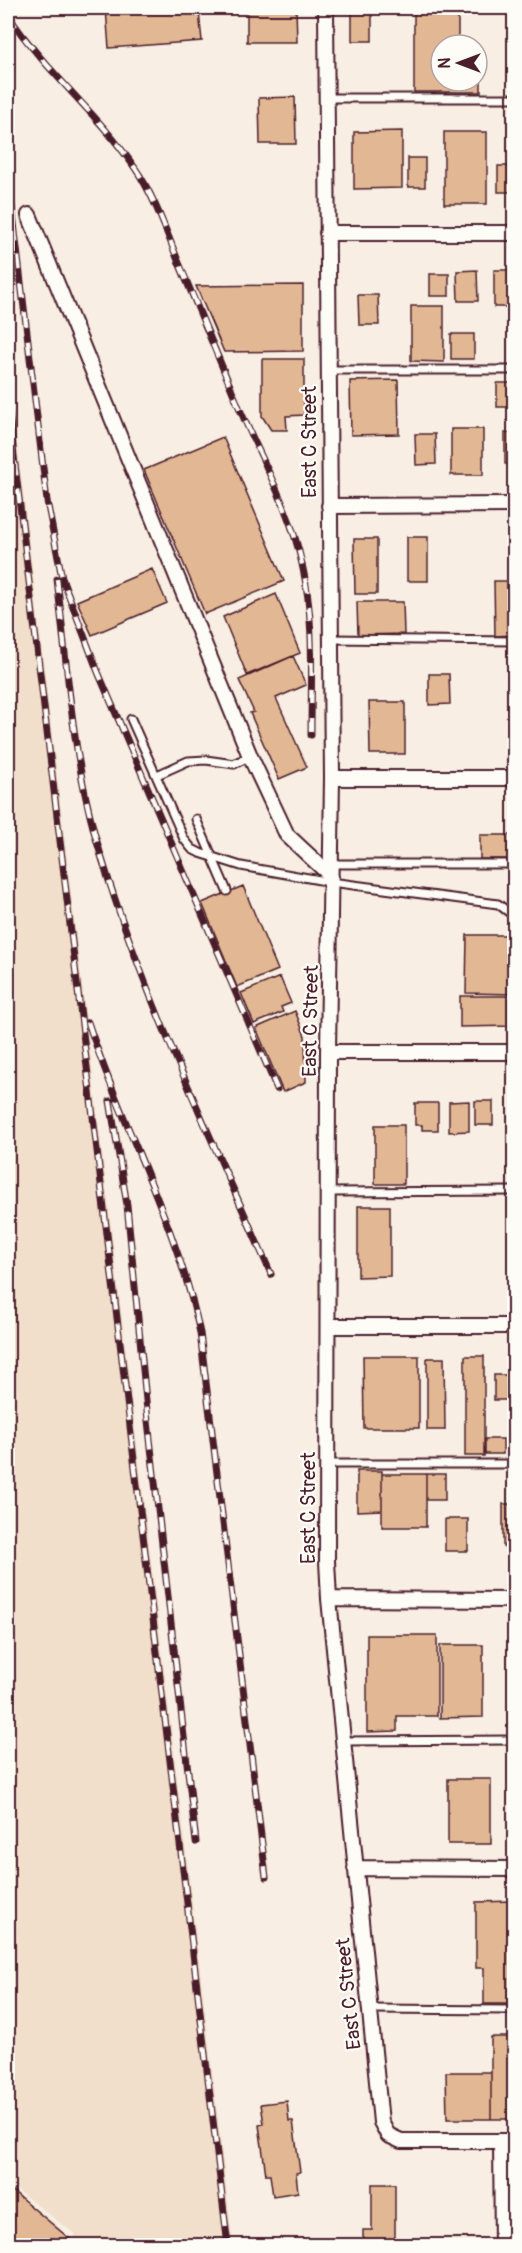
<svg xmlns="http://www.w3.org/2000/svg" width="522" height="2253" font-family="Pangolin,sans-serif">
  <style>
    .built { fill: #f1decb }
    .building { fill: #e2b793; stroke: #4a1f2b; stroke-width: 1.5 }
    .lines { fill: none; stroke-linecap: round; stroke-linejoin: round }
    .service-casing { stroke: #4a1f2b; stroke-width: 11 }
    .minor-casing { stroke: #4a1f2b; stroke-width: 18 }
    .service { stroke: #fdfcf7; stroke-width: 7 }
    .minor { stroke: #fdfcf7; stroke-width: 14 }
    .rail-casing { stroke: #4a1f2b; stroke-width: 7 }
    .rail { stroke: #fdfcf7; stroke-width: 4.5; stroke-dasharray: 14; stroke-linecap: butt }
    .labels { text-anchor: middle; stroke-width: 4.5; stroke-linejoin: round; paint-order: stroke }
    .street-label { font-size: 20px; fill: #4a1f2b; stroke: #fdfcf7 }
  </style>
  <rect width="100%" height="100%" fill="#f8eee3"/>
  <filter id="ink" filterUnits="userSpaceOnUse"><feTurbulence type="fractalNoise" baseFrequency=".0167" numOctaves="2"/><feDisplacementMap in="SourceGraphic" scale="12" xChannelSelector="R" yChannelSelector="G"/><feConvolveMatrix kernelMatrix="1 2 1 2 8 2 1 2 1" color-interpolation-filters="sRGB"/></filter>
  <g filter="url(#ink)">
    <!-- built -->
    <path class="built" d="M 8,367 L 233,2245 L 76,2245 L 75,2234 L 8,2183 Z"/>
    <!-- building -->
    <path class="building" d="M 125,8 L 176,8 L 177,14 L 199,12 L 202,41 L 109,48 L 106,9 Z
      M 247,8 L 296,8 L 297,42 L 247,42 Z
      M 352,8 L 372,8 L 372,41 L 352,41 Z
      M 414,8 L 458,8 L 458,45 L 441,45 L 441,81 L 477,81 L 477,61 L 481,61 L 481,92 L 414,92 Z
      M 295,97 L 296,144 L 260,144 L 259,98 Z
      M 402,131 L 402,188 L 354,189 L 354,132 Z
      M 444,132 L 487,132 L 487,204 L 444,204 Z
      M 408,158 L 425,158 L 425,187 L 408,187 Z
      M 498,166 L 513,166 L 513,192 L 498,192 Z
      M 477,270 L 478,301 L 458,301 L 457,271 Z
      M 494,270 L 511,270 L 511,307 L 494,307 Z
      M 430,274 L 449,274 L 449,296 L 430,296 Z
      M 303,285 L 303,351 L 224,352 L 196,286 Z
      M 358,295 L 378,295 L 379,325 L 359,325 Z
      M 411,306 L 444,306 L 444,362 L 411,361 Z
      M 451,334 L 474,334 L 474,359 L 451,359 Z
      M 262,359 L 304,359 L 304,415 L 286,416 L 287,430 L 271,430 L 262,416 Z
      M 398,380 L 399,434 L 351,435 L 350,381 Z
      M 497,383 L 514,383 L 514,407 L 497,407 Z
      M 451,429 L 483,429 L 483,475 L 451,475 Z
      M 505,433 L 514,433 L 514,463 L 505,464 Z
      M 415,434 L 435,434 L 436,464 L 416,465 Z
      M 223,437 L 284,581 L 205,614 L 144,470 Z
      M 407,537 L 428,537 L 428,581 L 407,581 Z
      M 354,539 L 377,539 L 377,594 L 355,594 Z
      M 152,569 L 167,603 L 92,635 L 77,601 Z
      M 494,581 L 514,581 L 514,635 L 495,636 Z
      M 276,594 L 300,653 L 247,675 L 223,617 Z
      M 357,602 L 403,602 L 404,634 L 358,635 Z
      M 293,656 L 306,685 L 276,698 L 307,767 L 279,779 L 250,713 L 254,712 L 239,680 Z
      M 429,674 L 449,674 L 450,704 L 429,705 Z
      M 369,702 L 405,702 L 405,754 L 370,754 Z
      M 480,835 L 514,835 L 514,859 L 480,859 Z
      M 243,886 L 278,970 L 237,987 L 202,903 Z
      M 467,935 L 514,935 L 514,994 L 466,993 Z
      M 280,977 L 291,1003 L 281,1007 L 283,1012 L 254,1024 L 241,993 Z
      M 460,996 L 514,996 L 514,1026 L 460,1027 Z
      M 295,1011 L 305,1036 L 306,1082 L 283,1092 L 256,1028 Z
      M 469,1101 L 469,1131 L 449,1132 L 449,1102 Z
      M 475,1101 L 493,1101 L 493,1125 L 475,1125 Z
      M 415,1103 L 438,1103 L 438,1130 L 422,1130 L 422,1125 L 415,1125 Z
      M 375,1125 L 404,1125 L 404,1184 L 375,1184 Z
      M 358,1206 L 390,1206 L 390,1276 L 358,1277 Z
      M 363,1356 L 419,1356 L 419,1428 L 364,1428 Z
      M 465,1356 L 484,1356 L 484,1456 L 465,1456 Z
      M 427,1358 L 444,1358 L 445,1430 L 427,1430 Z
      M 494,1375 L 514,1375 L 514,1400 L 494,1400 Z
      M 485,1439 L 503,1439 L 503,1454 L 485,1454 Z
      M 357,1471 L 382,1471 L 382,1510 L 357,1511 Z
      M 382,1474 L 426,1474 L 426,1527 L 382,1527 Z
      M 426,1474 L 445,1474 L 445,1500 L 426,1500 Z
      M 503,1504 L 514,1504 L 514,1547 L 503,1547 Z
      M 445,1519 L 468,1519 L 468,1551 L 445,1551 Z
      M 367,1635 L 437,1635 L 437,1716 L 397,1716 L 397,1731 L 367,1732 Z
      M 440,1645 L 483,1645 L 483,1717 L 440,1718 Z
      M 448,1779 L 491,1779 L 491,1844 L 448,1844 Z
      M 514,1901 L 514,2004 L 484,2004 L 484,1968 L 476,1968 L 476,1902 Z
      M 491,2037 L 514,2037 L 514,2119 L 491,2119 Z
      M 446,2072 L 491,2072 L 491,2119 L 447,2119 Z
      M 287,2101 L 289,2121 L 293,2121 L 300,2172 L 296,2173 L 298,2192 L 273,2196 L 270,2175 L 266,2175 L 259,2125 L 264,2124 L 261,2104 Z
      M 372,2184 L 395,2184 L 395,2246 L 363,2246 L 363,2230 L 372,2230 Z
      M 8,2187 L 71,2240 L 67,2246 L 8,2246 Z"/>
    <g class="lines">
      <!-- service casing -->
      <g class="service-casing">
        <path id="service" d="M 327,98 L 514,98
          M 329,370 L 514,370
          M 331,639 L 514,641
          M 131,719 L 184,839 L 192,849 L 200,853 L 241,866 L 331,882 L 498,904 L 514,916
          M 157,775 L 188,761 L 206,760 L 234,764 L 250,756
          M 196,819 L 227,891
          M 331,864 L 514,864
          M 329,1192 L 514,1191
          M 327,1464 L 514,1464
          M 342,1741 L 514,1740
          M 369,2009 L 514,2010"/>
      </g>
      <!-- minor casing -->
      <g class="minor-casing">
        <path id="minor" d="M 326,8 L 332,778 L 328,1052 L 327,1561 L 329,1599 L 381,2122 L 388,2135 L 401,2141 L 514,2141
          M 29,215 L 250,756 L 287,835 L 331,876
          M 327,233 L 514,233
          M 329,506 L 514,505
          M 332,778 L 514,778
          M 328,1052 L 514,1052
          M 328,1326 L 514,1326
          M 329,1599 L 514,1600
          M 355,1868 L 514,1869
          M 501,2141 L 502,2246"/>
      </g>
      <!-- service -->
      <use href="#service" class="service"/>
      <!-- minor -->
      <use href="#minor" class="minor"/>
      <!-- rail casing -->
      <g class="rail-casing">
        <path id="rail" d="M 8,15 C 44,70 97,112 135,168 C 153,194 165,228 177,258 C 197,305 216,353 236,400 C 258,454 290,507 302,564 C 315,620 311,678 311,735
          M 8,173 L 47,501 L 62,578 L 98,672 L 277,1089
          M 8,406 L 228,2246
          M 57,579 C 67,664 72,752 95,835 C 138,986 208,1130 271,1274
          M 88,1022 C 122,1127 177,1224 200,1333 L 266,1877
          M 110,1101 L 127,1205 L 148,1421 L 196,1842"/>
      </g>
      <!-- rail -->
      <use href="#rail" class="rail"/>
    </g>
  </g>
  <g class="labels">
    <!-- street labels -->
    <g class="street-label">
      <text transform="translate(309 442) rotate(-90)" y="7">East C Street</text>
      <text transform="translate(310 1021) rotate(-89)" y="7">East C Street</text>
      <text transform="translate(308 1508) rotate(-90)" y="7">East C Street</text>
      <text transform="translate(348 1994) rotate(-96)" y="7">East C Street</text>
    </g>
  </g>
  <!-- margin -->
  <rect width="522" height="2253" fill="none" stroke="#fdfcf7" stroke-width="30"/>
  <rect x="15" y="15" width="492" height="2223" fill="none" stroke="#4a1f2b" stroke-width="2" filter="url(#ink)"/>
  <!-- north arrow -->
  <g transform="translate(459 63) rotate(270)"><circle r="28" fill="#fdfcf7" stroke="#b5a4a5" stroke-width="1.5"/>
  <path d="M0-4.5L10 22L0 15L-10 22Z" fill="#4a1f2b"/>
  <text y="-9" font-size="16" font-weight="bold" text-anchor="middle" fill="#4a1f2b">N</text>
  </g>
</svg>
